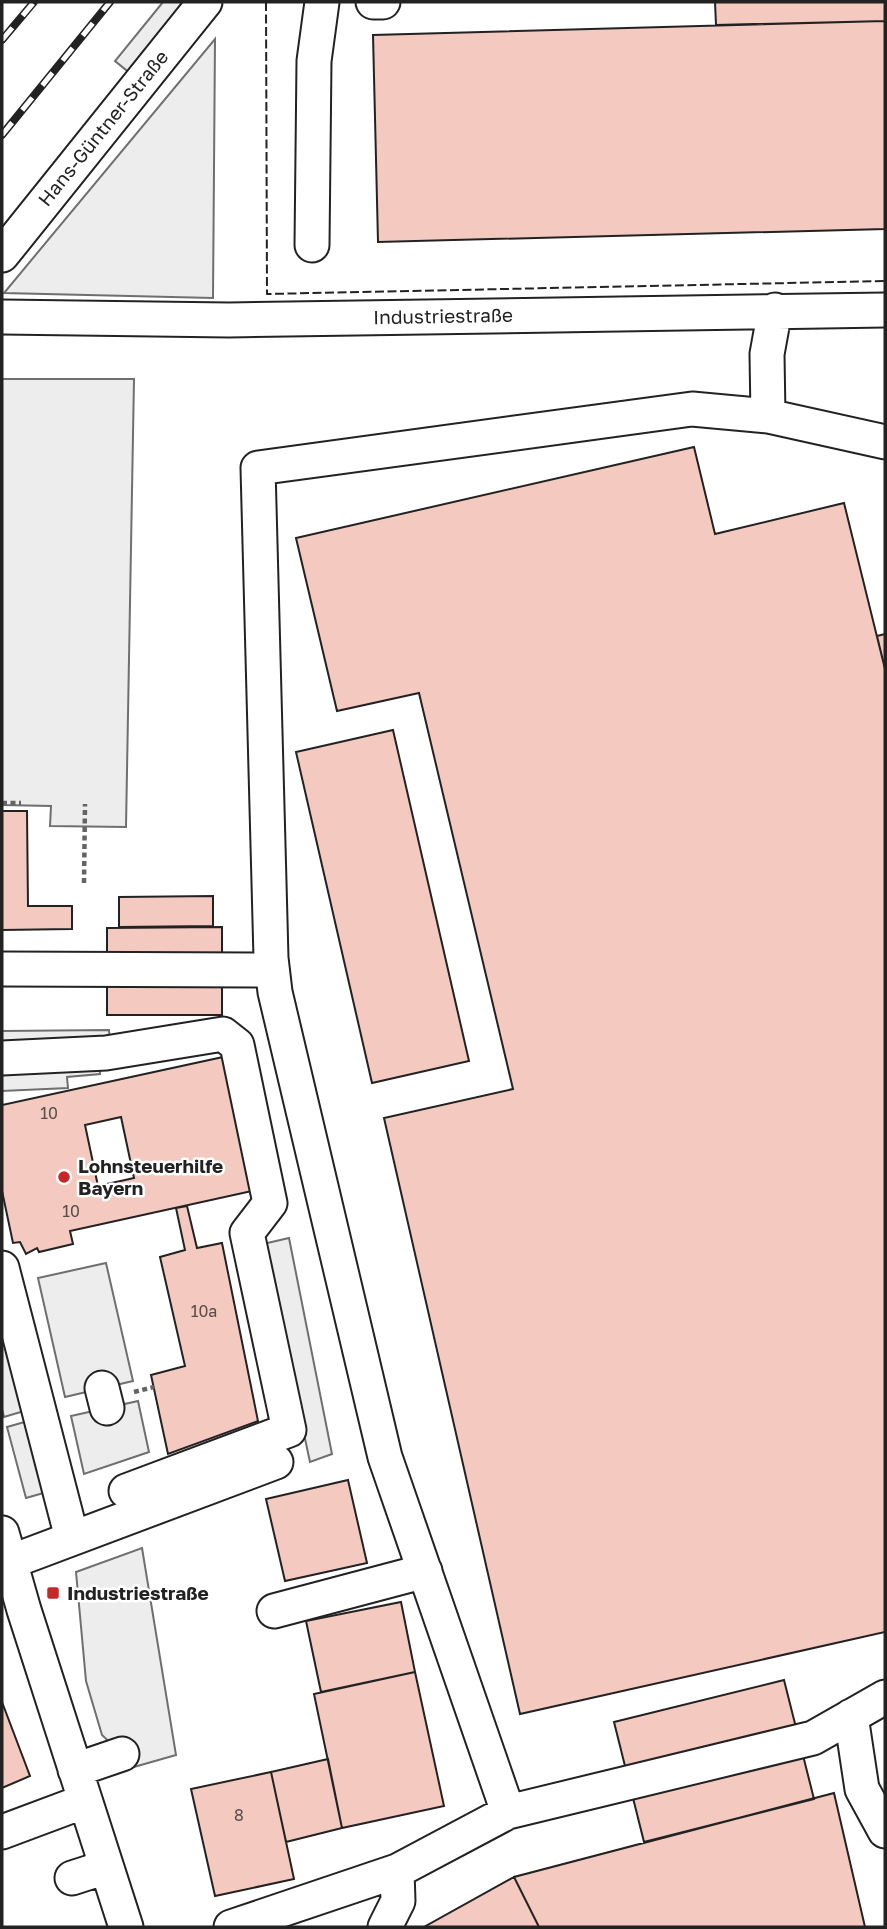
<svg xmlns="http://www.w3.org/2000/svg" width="887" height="1929" font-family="'Golos Text',sans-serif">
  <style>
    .parking { fill: #ededed; stroke: #6f6f6f; stroke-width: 2 }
    .building { fill: #f3c9c0; stroke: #222; stroke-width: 2; fill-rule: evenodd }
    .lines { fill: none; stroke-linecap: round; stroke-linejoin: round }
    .minor-casing { stroke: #222; stroke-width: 37 }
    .path { stroke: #646464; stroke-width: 4.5; stroke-dasharray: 5 3.5; stroke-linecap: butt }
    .minor { stroke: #fff; stroke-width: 33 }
    .rail-casing { stroke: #222; stroke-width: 8 }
    .rail { stroke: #fff; stroke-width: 5; stroke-dasharray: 16; stroke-linecap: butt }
    .fence { stroke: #222; stroke-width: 2; stroke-dasharray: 9 3.5; stroke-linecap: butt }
    .poi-dot { fill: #c62828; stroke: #fff; stroke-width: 2.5 }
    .labels { text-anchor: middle; stroke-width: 5; stroke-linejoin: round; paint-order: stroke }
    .number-label { font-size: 16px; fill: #564c4a }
    .street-label { font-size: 19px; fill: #222; stroke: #fff }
    .poi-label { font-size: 19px; font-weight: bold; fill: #222; stroke: #fff; text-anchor: start }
  </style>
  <rect width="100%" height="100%" fill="#fff"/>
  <!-- parking -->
  <path class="parking" d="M 163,2 L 206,2 L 141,82 L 115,61 Z
    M 215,39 L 213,298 L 4,293 Z
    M 2,379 L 134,379 L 126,827 L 50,826 L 51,806 L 2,805 Z
    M 109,1030 L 111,1053 L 99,1054 L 100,1074 L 67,1077 L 68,1088 L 2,1091 L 2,1031 Z
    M 289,1238 L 332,1454 L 310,1462 L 263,1244 Z
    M 106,1263 L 133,1381 L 65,1397 L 38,1278 Z
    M 5,1339 L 24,1411 L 4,1417 L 2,1409 L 2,1340 Z
    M 138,1401 L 149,1452 L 84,1474 L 71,1416 Z
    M 28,1421 L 47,1492 L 26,1498 L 7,1427 Z
    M 142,1548 L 176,1755 L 127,1769 L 122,1754 L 102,1735 L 86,1681 L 76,1572 Z"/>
  <!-- building -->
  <path class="building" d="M 715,2 L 885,2 L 885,21 L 716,25 Z
    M 885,21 L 885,229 L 378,242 L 373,35 Z
    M 694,447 L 715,534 L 844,503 L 885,669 L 885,1632 L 520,1714 L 384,1118 L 513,1089 L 419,693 L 337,711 L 296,538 Z
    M 885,634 L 885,669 L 877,636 Z
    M 393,730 L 469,1061 L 372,1083 L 296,752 Z
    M 2,811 L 27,811 L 28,906 L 72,906 L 72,929 L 2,930 Z
    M 213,896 L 213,926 L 119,927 L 119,897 Z
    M 222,927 L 222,1015 L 107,1015 L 107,928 Z
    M 223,1057 L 252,1191 L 70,1231 L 73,1244 L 39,1252 L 37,1248 L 26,1254 L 20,1242 L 13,1243 L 2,1191 L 2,1105 ZM 121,1117 L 134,1178 L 98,1186 L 85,1125 Z
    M 187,1206 L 197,1248 L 222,1243 L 258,1421 L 168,1454 L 151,1375 L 185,1366 L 160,1257 L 185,1250 L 176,1208 Z
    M 348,1480 L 367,1563 L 285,1581 L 266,1499 Z
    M 401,1602 L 415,1672 L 321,1692 L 306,1621 Z
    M 415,1672 L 444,1806 L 342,1828 L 314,1694 Z
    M 784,1680 L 814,1799 L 644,1842 L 614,1722 Z
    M 2,1702 L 30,1776 L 2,1788 Z
    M 328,1759 L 342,1828 L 286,1842 L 271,1772 Z
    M 271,1772 L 294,1879 L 215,1896 L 191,1789 Z
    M 834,1793 L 865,1927 L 539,1927 L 514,1877 Z
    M 514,1877 L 539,1927 L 424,1927 Z"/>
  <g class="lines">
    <!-- minor casing -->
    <g class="minor-casing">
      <path id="minor" d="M 373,2 L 383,2
        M 312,245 L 314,61 L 322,2
        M 2,255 L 205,2
        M 2,317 L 229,320 L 885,310
        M 768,416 L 767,354 L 775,310
        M 885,442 L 768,416 L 692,409 L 258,468 L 271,958 L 275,992 L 385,1457 L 508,1812 L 813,1738 L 885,1697
        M 2,969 L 272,970
        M 2,1058 L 106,1053 L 223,1034 L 237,1045 L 270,1203 L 247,1233 L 289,1430 L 126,1491
        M 2,1268 L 72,1538
        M 102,1388 L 107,1408
        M 2,1533 L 24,1610 L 126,1927
        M 10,1562 L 276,1462
        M 274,1611 L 425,1571
        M 851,1716 L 862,1789 L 885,1831
        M 75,1770 L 122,1754
        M 2,1832 L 85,1801
        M 72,1878 L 106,1867
        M 231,1927 L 397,1871 L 508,1812
        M 385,1927 L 398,1901 L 397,1871"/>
    </g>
    <!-- path -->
    <path class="path" d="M 2,803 L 21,803
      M 84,883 L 85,804
      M 134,1392 L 154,1387"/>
    <!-- minor -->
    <use href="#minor" class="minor"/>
    <!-- rail casing -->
    <g class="rail-casing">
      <path id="rail" d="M 2,40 L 34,2
        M 2,135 L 110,2"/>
    </g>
    <!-- rail -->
    <use href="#rail" class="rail"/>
    <!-- fence -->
    <path class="fence" d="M 266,2 L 267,294 L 885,281"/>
  </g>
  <!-- markers -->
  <g class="poi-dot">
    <circle cx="64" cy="1177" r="7"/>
    <rect x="46" y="1586" width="14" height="14" rx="3.5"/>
  </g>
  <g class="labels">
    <!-- number labels -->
    <g class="number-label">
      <text x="49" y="1119">10</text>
      <text x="71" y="1217">10</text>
      <text x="204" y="1317">10a</text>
      <text x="239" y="1821">8</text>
    </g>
    <!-- street labels -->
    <g class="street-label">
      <text transform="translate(103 128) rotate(-51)" y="7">Hans-Güntner-Straße</text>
      <text transform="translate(443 316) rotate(-1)" y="7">Industriestraße</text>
    </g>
    <!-- poi labels -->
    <g class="poi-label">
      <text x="78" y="1173">Lohnsteuerhilfe<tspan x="78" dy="22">Bayern</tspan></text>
      <text x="67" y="1600">Industriestraße</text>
    </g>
  </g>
  <!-- border -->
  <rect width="887" height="1929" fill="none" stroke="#222222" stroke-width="7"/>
</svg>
